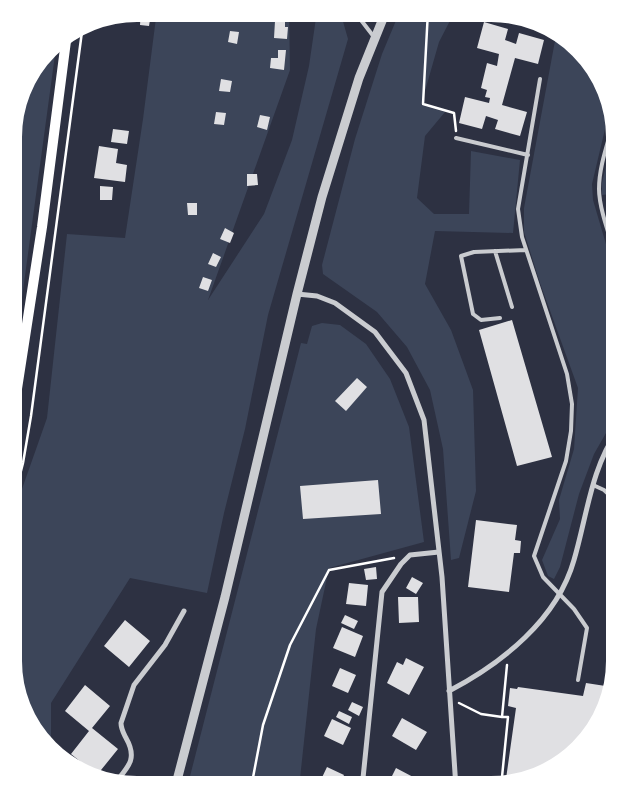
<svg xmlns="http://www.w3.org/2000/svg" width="628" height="798" font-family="'PT Serif',serif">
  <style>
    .green { fill: #3c4559 }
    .building { fill: #e0e0e3 }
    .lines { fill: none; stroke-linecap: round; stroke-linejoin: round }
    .path { stroke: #fff; stroke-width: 2.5 }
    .service { stroke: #caccd0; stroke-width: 4 }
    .minor { stroke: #caccd0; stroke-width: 5 }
    .tertiary { stroke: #caccd0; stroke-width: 9 }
    .secondary { stroke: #fff; stroke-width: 10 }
    .rim { fill: none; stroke: #fff; stroke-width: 6 }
  </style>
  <rect width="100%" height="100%" fill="#2d3142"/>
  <!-- green -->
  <path class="green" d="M 157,10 L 289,10 L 290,70 L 208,300 L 264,214 L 292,140 L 309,66 L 317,11 L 340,11 L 348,39 L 268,315 L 245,429 L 224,513 L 207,593 L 130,578 L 51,703 L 51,750 L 27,724 L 10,661 L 10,523 L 47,418 L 67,234 L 125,238 L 143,119 Z
    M 400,11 L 455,11 L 439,42 L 421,105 L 445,112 L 425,136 L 417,198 L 434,214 L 469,214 L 471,151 L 520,160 L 513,233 L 435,231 L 425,284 L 451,330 L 473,390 L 476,491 L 459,558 L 451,560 L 443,449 L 430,390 L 407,347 L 377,312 L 323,274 L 322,265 L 355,139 L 382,54 Z
    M 557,30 L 562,32 L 601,74 L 610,108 L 592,184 L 593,200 L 618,285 L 618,412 L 594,454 L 579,494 L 560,567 L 554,579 L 548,576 L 542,560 L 560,519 L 559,500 L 574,449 L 578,388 L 540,283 L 524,232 L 524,208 Z
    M 57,40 L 11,379 L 11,120 L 27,74 Z
    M 611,144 L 618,145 L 618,218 L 611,194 L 602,195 L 602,183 Z
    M 322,323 L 340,325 L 366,344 L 390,379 L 409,427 L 424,542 L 329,568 L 316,629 L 299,788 L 187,788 L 301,343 L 307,344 L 312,326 Z"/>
  <!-- building -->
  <path class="building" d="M 141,10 L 154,11 L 154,21 L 150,20 L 149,26 L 140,25 Z
    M 275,21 L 285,21 L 285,27 L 288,27 L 287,39 L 274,38 Z
    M 484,22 L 508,29 L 505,40 L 516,44 L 519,33 L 544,40 L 538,64 L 515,58 L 502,105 L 527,112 L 520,136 L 495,129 L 498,120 L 486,116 L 482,129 L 459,123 L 465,97 L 489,103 L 490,98 L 485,97 L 487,90 L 481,88 L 487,63 L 497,66 L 499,54 L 477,48 Z
    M 230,31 L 239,32 L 237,44 L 228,42 Z
    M 278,50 L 286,50 L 284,70 L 270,68 L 271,58 L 278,58 Z
    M 221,79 L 232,81 L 230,92 L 219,91 Z
    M 216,112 L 226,113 L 224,125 L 214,124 Z
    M 260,115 L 270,117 L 267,130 L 257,127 Z
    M 113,129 L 129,131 L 127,144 L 111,142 Z
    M 99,146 L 118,149 L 116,163 L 127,165 L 125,182 L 94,178 Z
    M 247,174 L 257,174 L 258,185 L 247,186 Z
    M 100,186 L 113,187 L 112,200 L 100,200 Z
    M 187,203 L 197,203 L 197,215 L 188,215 Z
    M 225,228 L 234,233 L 230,243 L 220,239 Z
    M 213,253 L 221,257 L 216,267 L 208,264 Z
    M 203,277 L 212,280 L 208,291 L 199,288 Z
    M 512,320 L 552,457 L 517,466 L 479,330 Z
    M 357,378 L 367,387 L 346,411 L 335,401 Z
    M 378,480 L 381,514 L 303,519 L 300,486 Z
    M 476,520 L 517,525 L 515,540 L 521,541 L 520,553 L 514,553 L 509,592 L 468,587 Z
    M 376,567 L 377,579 L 366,580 L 364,569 Z
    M 412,577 L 423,583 L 416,594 L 406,588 Z
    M 349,583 L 368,585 L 366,606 L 346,604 Z
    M 398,597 L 418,597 L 419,622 L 399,623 Z
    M 345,615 L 358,621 L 354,629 L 341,623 Z
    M 125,620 L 150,641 L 129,667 L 104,646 Z
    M 342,627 L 363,636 L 355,657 L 333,648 Z
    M 406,658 L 424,667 L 409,695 L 387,683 L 397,662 L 403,665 Z
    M 340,668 L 356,675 L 348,693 L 332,686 Z
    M 586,683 L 612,687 L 597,731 L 554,771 L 505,786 L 516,708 L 508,706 L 510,688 L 517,689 L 518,687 L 583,696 Z
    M 85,685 L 110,706 L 92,728 L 118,749 L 97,775 L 71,754 L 89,731 L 65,711 Z
    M 352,702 L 363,707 L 359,716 L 348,710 Z
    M 339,711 L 352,717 L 349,724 L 336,717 Z
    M 402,718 L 427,732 L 416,750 L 392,736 Z
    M 332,719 L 351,728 L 343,745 L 324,736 Z
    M 327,767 L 344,775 L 338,788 L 317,788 Z
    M 396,768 L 415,778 L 410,788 L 387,786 Z"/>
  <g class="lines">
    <!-- path -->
    <path class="path" d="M 428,11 L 423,104 L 454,113 L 456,131
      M 10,514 L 23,463 L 31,416 L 83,24
      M 459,703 L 481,714 L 502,717
      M 501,787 L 508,717 L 502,717 L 507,665
      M 251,788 L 263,725 L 290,645 L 329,570 L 394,558"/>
    <!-- service -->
    <path class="service" d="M 354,11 L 374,37
      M 540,79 L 518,209 L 522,237 L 567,374 L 572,404 L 571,431 L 566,461 L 534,556 L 543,577 L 574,609 L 587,628 L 578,680
      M 614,120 C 608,143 599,166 599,189 C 599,210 612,242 618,264
      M 456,138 L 528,155
      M 495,251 L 512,307
      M 500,318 L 481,320 L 473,314 L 461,256 L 474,252 L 526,250
      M 593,485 L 604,490 L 618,503"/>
    <!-- minor -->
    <path class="minor" d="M 297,294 L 317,296 L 335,303 L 375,332 L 406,373 L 424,420 L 442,577 L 456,788
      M 449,691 C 502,663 557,620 574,560 C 587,516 591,468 618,430
      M 115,783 C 128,767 138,759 126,738 C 123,732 121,729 121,723 L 134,685 L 165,645 L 184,611
      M 362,788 L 382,592 L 401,564 L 410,555 L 439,552"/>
    <!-- tertiary -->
    <path class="tertiary" d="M 175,788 L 225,597 L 297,294 L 322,197 L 359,78 L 386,11"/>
    <!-- secondary -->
    <path class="secondary" d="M 10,434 L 42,227 L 67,33"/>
  </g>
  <!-- crop -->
  <path d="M0 0H628V798H0ZM137 19H491A118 118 0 0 1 609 137V661A118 118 0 0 1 491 779H137A118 118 0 0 1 19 661V137A118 118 0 0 1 137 19Z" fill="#fff" fill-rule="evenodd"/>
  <path class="rim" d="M137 19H491A118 118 0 0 1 609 137V661A118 118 0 0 1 491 779H137A118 118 0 0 1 19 661V137A118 118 0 0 1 137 19Z"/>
</svg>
